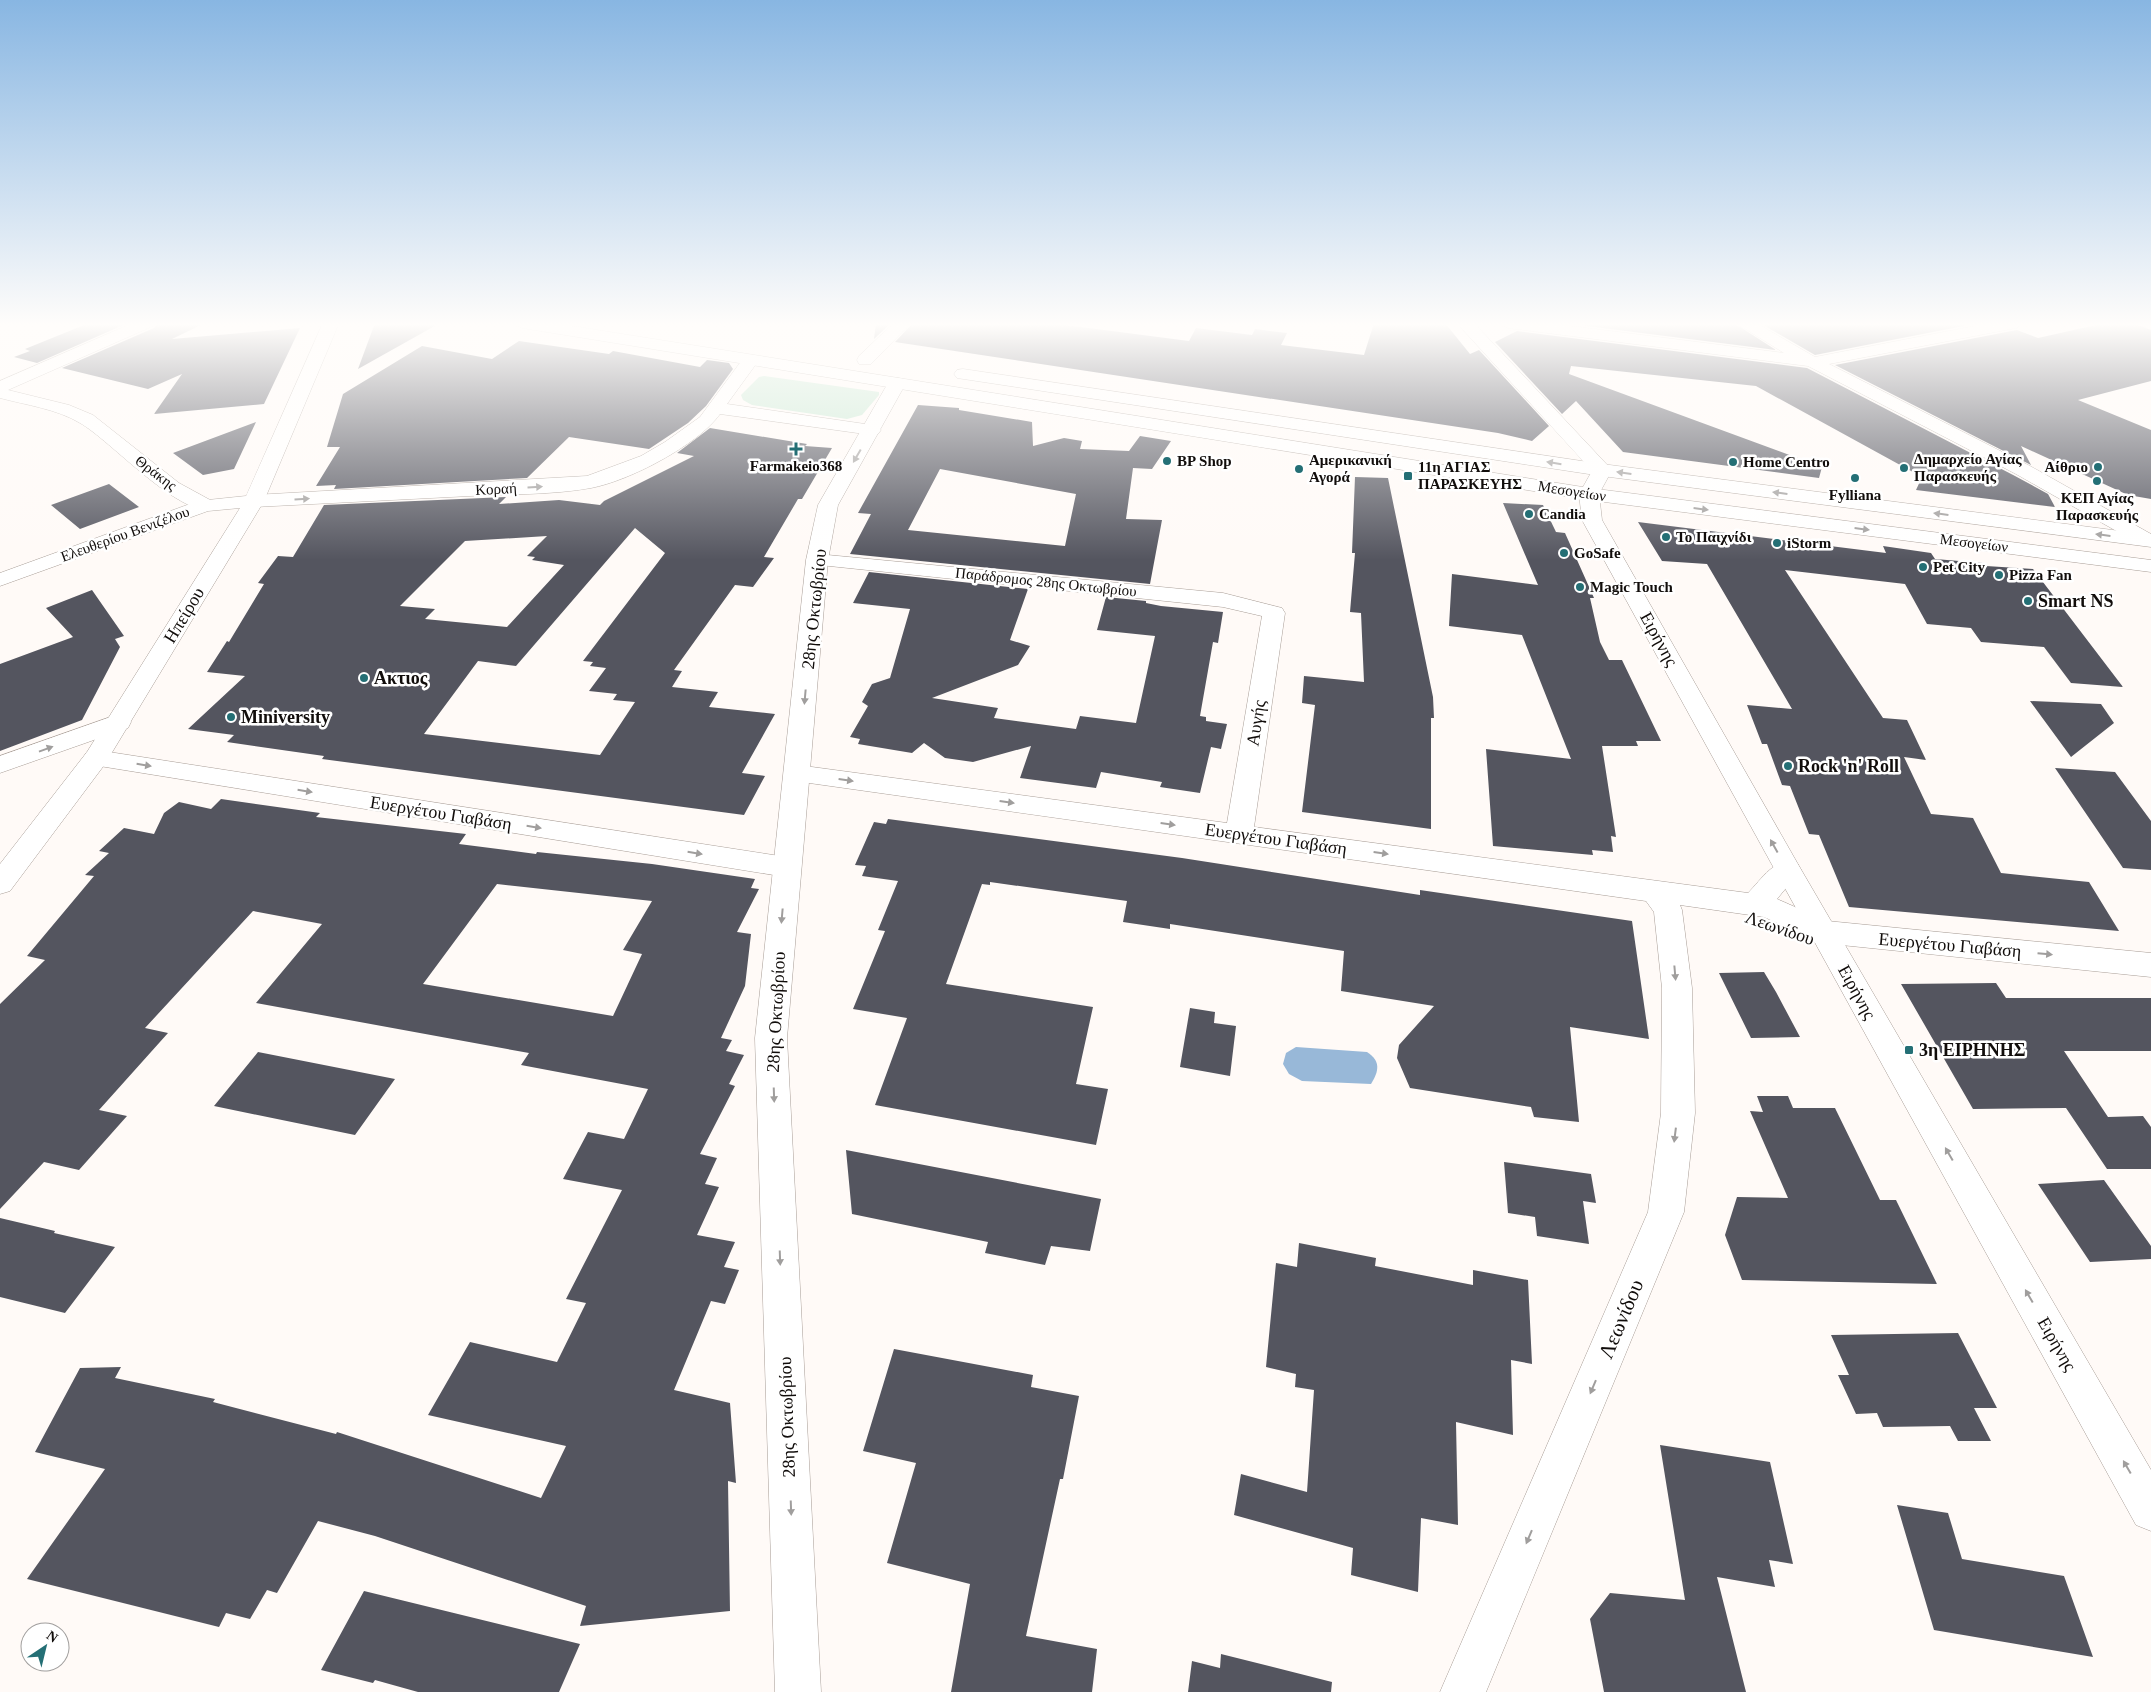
<svg xmlns="http://www.w3.org/2000/svg" width="2151" height="1692" font-family="'Times New Roman',serif">
  <style>
    .green { fill: #c3e6cf }
    .water { fill: #98b8d8 }
    .building { fill: #54555f; fill-rule: evenodd }
    .lines { fill: none; stroke-linecap: round; stroke-linejoin: round }
    .street-casing { stroke: #a89d96; stroke-width: 1 }
    .secondary-casing { stroke: #a89d96; stroke-width: 1 }
    .primary-casing { stroke: #a89d96; stroke-width: 1 }
    .street { fill: #fff; fill-rule: evenodd }
    .secondary { fill: #fff; fill-rule: evenodd }
    .primary { fill: #fff; fill-rule: evenodd }
    .oneway { fill: #a09e9d }
    .poi-dot { fill: #246f75; stroke: #fff; stroke-width: 2 }
    .labels { text-anchor: middle; stroke-width: 5; stroke-linejoin: round; paint-order: stroke }
    .far-poi-label { font-size: 15px; font-weight: bold; fill: #110d0b; stroke: #fff; text-anchor: start }
    .far-street-label { font-size: 15px; fill: #110d0b; stroke: #fff }
    .poi-label { font-size: 18px; font-weight: bold; fill: #110d0b; stroke: #fff; text-anchor: start }
    .street-label { font-size: 18px; fill: #110d0b; stroke: #fff }
    .near-street-label { font-size: 21px; fill: #110d0b; stroke: #fff }
  </style>
  <rect width="100%" height="100%" fill="#fffaf7"/>
  <!-- green -->
  <path class="green" d="M 764,376 L 879,392 L 879,395 L 862,415 L 847,419 L 752,405 L 743,400 L 741,395 L 759,377 Z"/>
  <!-- water -->
  <path class="water" d="M 1296,1047 L 1367,1052 C 1381,1061 1379,1071 1371,1084 L 1302,1081 L 1289,1074 L 1283,1064 L 1286,1053 Z"/>
  <!-- building -->
  <path class="building" d="M 89,323 L 128,323 L 37,363 L 14,357 L 30,351 L 25,349 Z
    M 157,323 L 205,323 L 172,339 L 300,328 L 264,404 L 154,414 L 182,374 L 148,389 L 62,368 L 154,328 Z
    M 375,323 L 440,323 L 358,369 Z
    M 876,323 L 891,323 L 874,339 Z
    M 913,323 L 1050,323 L 1189,341 L 1196,328 L 1252,335 L 1255,329 L 1287,333 L 1281,345 L 1364,355 L 1374,323 L 1445,323 L 1470,354 L 1479,350 L 1549,426 L 1532,441 L 1498,433 L 895,342 Z
    M 1563,323 L 1734,323 L 1776,350 Z
    M 1760,323 L 1979,323 L 1815,355 Z
    M 2105,323 L 2133,323 L 2151,330 L 2151,381 L 2078,400 L 2151,430 L 2151,499 L 2128,495 L 2021,446 L 2031,465 L 1835,365 L 2017,330 L 2038,338 Z
    M 1517,331 L 1807,368 L 2015,476 L 2048,494 L 2055,507 L 1916,490 L 1922,477 L 1756,386 L 1571,366 L 1569,374 L 1822,467 L 1819,478 L 1623,452 L 1576,401 L 1562,414 L 1495,342 Z
    M 519,341 L 609,354 L 613,351 L 700,367 L 707,360 L 729,363 L 733,369 L 706,406 L 688,423 L 649,449 L 569,437 L 527,478 L 334,489 L 336,485 L 316,486 L 340,447 L 327,447 L 343,394 L 422,346 L 492,359 Z
    M 918,405 L 959,408 L 959,410 L 1032,422 L 1033,446 L 1064,438 L 1082,441 L 1080,449 L 1129,451 L 1140,436 L 1171,441 L 1152,469 L 1133,468 L 1126,519 L 1162,520 L 1150,584 L 850,554 L 871,514 L 858,513 ZM 940,469 L 1076,494 L 1065,546 L 908,530 Z
    M 256,422 L 234,469 L 203,475 L 173,453 Z
    M 710,428 L 807,444 L 805,446 L 832,448 L 802,499 L 798,499 L 764,557 L 774,558 L 753,587 L 735,585 L 674,670 L 682,671 L 672,687 L 718,692 L 709,707 L 775,714 L 742,773 L 765,776 L 744,815 L 322,759 L 324,756 L 227,742 L 234,735 L 188,729 L 245,676 L 207,672 L 227,641 L 229,642 L 264,584 L 258,583 L 278,556 L 293,557 L 324,505 L 506,497 L 499,504 L 559,500 L 600,505 L 604,501 L 694,456 L 677,453 ZM 635,528 L 665,553 L 583,661 L 593,662 L 590,666 L 606,668 L 589,691 L 617,694 L 613,700 L 635,702 L 600,755 L 424,734 L 478,661 L 516,666 ZM 547,536 L 527,556 L 535,557 L 532,560 L 564,565 L 507,627 L 425,619 L 435,609 L 400,606 L 465,541 Z
    M 1355,477 L 1388,478 L 1433,697 L 1434,718 L 1431,718 L 1431,829 L 1302,812 L 1315,705 L 1302,703 L 1304,676 L 1364,682 L 1361,613 L 1350,612 L 1355,553 L 1352,553 Z
    M 109,484 L 139,507 L 80,529 L 51,505 Z
    M 1503,503 L 1543,505 L 1556,532 L 1565,533 L 1594,598 L 1590,598 L 1600,642 L 1609,660 L 1622,660 L 1661,741 L 1636,741 L 1638,746 L 1602,746 L 1616,837 L 1611,836 L 1613,852 L 1592,850 L 1593,855 L 1493,846 L 1486,749 L 1571,759 L 1522,635 L 1449,626 L 1452,574 L 1538,585 Z
    M 1638,522 L 1886,553 L 1883,546 L 1931,553 L 1935,559 L 1983,563 L 1986,566 L 2033,569 L 2123,687 L 2071,683 L 2044,647 L 1981,642 L 1971,628 L 1927,624 L 1905,584 L 1785,570 L 1883,718 L 1907,720 L 1926,760 L 1904,757 L 1931,814 L 1973,818 L 2001,873 L 2089,882 L 2119,931 L 1849,907 L 1819,835 L 1809,834 L 1790,786 L 1782,785 L 1767,744 L 1762,744 L 1747,705 L 1792,709 L 1707,564 L 1662,561 Z
    M 869,572 L 1028,589 L 1010,640 L 1030,646 L 1018,665 L 932,698 L 998,708 L 994,718 L 1076,729 L 1080,716 L 1136,723 L 1155,636 L 1097,630 L 1106,597 L 1146,601 L 1146,603 L 1161,606 L 1223,612 L 1218,643 L 1213,642 L 1200,716 L 1206,717 L 1206,721 L 1227,724 L 1221,749 L 1211,747 L 1200,793 L 1160,787 L 1162,782 L 1101,772 L 1096,788 L 1020,778 L 1031,746 L 973,762 L 945,758 L 924,743 L 912,753 L 858,744 L 860,739 L 850,737 L 868,706 L 862,702 L 872,684 L 890,678 L 910,609 L 853,603 Z
    M 92,590 L 124,636 L 115,639 L 120,647 L 82,720 L 0,751 L 0,664 L 73,637 L 46,608 Z
    M 2030,701 L 2101,704 L 2114,723 L 2071,757 Z
    M 2055,768 L 2115,772 L 2151,821 L 2151,870 L 2123,868 Z
    M 221,799 L 320,813 L 316,817 L 466,834 L 459,844 L 536,854 L 537,852 L 652,864 L 755,879 L 751,888 L 759,889 L 737,932 L 751,934 L 745,986 L 721,1038 L 732,1040 L 726,1051 L 744,1055 L 729,1084 L 735,1086 L 700,1154 L 717,1158 L 705,1184 L 719,1187 L 697,1235 L 735,1242 L 724,1267 L 739,1270 L 725,1304 L 711,1301 L 674,1390 L 730,1403 L 736,1483 L 728,1481 L 730,1611 L 580,1626 L 586,1606 L 375,1536 L 318,1521 L 277,1593 L 267,1590 L 250,1619 L 226,1613 L 219,1627 L 27,1579 L 105,1469 L 35,1452 L 80,1368 L 121,1367 L 115,1378 L 215,1399 L 213,1402 L 336,1434 L 337,1432 L 541,1498 L 566,1446 L 428,1415 L 470,1342 L 557,1362 L 586,1303 L 566,1299 L 622,1190 L 563,1179 L 588,1132 L 624,1139 L 648,1089 L 521,1065 L 529,1053 L 256,1003 L 322,924 L 253,911 L 145,1028 L 168,1033 L 99,1110 L 127,1116 L 79,1170 L 44,1162 L 0,1209 L 0,1004 L 45,960 L 27,956 L 94,876 L 85,875 L 109,853 L 99,851 L 124,828 L 154,834 L 164,813 L 179,802 L 211,809 ZM 497,884 L 652,901 L 623,950 L 642,954 L 613,1016 L 423,984 Z
    M 888,819 L 1182,858 L 1420,895 L 1420,890 L 1632,921 L 1649,1039 L 1570,1027 L 1579,1122 L 1534,1117 L 1531,1107 L 1410,1088 L 1397,1058 L 1399,1045 L 1434,1006 L 1341,991 L 1344,951 L 1170,924 L 1170,929 L 1123,922 L 1127,901 L 990,882 L 990,885 L 982,884 L 946,984 L 1093,1007 L 1076,1084 L 1108,1089 L 1096,1145 L 875,1105 L 907,1018 L 853,1009 L 885,931 L 878,930 L 898,881 L 862,876 L 866,866 L 855,865 L 874,822 L 886,824 Z
    M 1764,972 L 1776,992 L 1800,1037 L 1751,1038 L 1719,973 Z
    M 1996,983 L 2006,998 L 2151,998 L 2151,1051 L 2064,1051 L 2108,1117 L 2143,1116 L 2151,1127 L 2151,1169 L 2107,1169 L 2066,1108 L 1973,1109 L 1901,984 Z
    M 1190,1008 L 1215,1012 L 1214,1023 L 1236,1026 L 1230,1076 L 1180,1067 Z
    M 258,1052 L 395,1079 L 355,1135 L 214,1106 Z
    M 1757,1096 L 1788,1096 L 1793,1108 L 1835,1108 L 1880,1200 L 1896,1200 L 1937,1284 L 1742,1280 L 1725,1235 L 1737,1197 L 1788,1198 L 1750,1111 L 1763,1112 Z
    M 846,1150 L 1101,1199 L 1090,1251 L 1051,1246 L 1045,1265 L 985,1253 L 988,1242 L 852,1214 Z
    M 1504,1162 L 1591,1174 L 1596,1203 L 1583,1201 L 1589,1244 L 1537,1236 L 1535,1217 L 1508,1213 Z
    M 2104,1180 L 2151,1246 L 2151,1259 L 2090,1262 L 2038,1184 Z
    M 0,1218 L 55,1231 L 54,1233 L 115,1247 L 65,1313 L 0,1297 Z
    M 1299,1243 L 1376,1258 L 1375,1266 L 1473,1285 L 1473,1270 L 1528,1280 L 1532,1364 L 1511,1360 L 1513,1435 L 1456,1422 L 1458,1525 L 1421,1518 L 1418,1592 L 1351,1575 L 1353,1548 L 1234,1515 L 1241,1474 L 1307,1492 L 1314,1390 L 1295,1387 L 1296,1374 L 1266,1367 L 1276,1263 L 1297,1267 Z
    M 1958,1333 L 1997,1408 L 1974,1408 L 1991,1441 L 1958,1441 L 1950,1426 L 1883,1427 L 1877,1413 L 1856,1414 L 1838,1375 L 1849,1375 L 1831,1335 Z
    M 894,1349 L 1033,1375 L 1031,1387 L 1079,1396 L 1063,1479 L 1060,1479 L 1026,1636 L 1097,1649 L 1092,1692 L 951,1692 L 970,1584 L 887,1563 L 916,1463 L 863,1451 Z
    M 1660,1445 L 1770,1462 L 1793,1564 L 1769,1560 L 1775,1587 L 1717,1577 L 1746,1692 L 1604,1692 L 1590,1619 L 1610,1593 L 1685,1600 Z
    M 1897,1505 L 1948,1513 L 1962,1559 L 2064,1576 L 2093,1657 L 1934,1630 Z
    M 364,1591 L 580,1644 L 559,1692 L 418,1692 L 375,1680 L 373,1683 L 321,1670 Z
    M 1221,1654 L 1332,1682 L 1331,1692 L 1188,1692 L 1192,1661 L 1220,1668 Z"/>
  <g class="lines">
    <!-- street casing -->
    <g class="street-casing">
      <path id="street" d="M 133,323 L 155,323 L 153,326 L 8,390 L 69,405 L 93,415 L 179,483 L 212,501 L 215,505 L 212,509 C 179,517 110,440 80,423 C 57,409 26,405 0,398 L 0,381 Z
        M 894,323 L 911,323 L 871,364 L 859,364 L 857,360 L 859,356 Z
        M 1500,323 L 1547,323 L 1784,353 L 1736,323 L 1756,323 L 1815,357 L 1990,323 L 2024,323 L 2016,328 L 1829,364 L 2030,466 L 2151,534 L 2151,546 L 2141,545 L 2016,474 L 1808,366 L 1508,328 Z
        M 751,355 L 757,356 L 759,360 L 727,404 L 872,425 L 878,426 L 881,430 L 878,434 L 872,435 L 720,414 C 698,445 629,481 591,488 C 552,495 510,494 470,496 C 398,500 326,503 254,507 L 247,505 L 244,501 L 247,497 L 254,495 L 587,476 L 641,456 L 665,442 L 700,417 L 745,356 Z
        M 817,554 L 1223,593 L 1282,608 L 1285,613 L 1254,827 L 1748,893 C 1762,879 1775,856 1797,863 L 1801,870 L 1777,899 L 1827,921 L 2151,953 L 2151,977 L 1822,943 L 1764,917 L 1680,905 L 1682,910 L 1692,988 L 1695,1113 L 1684,1212 L 1486,1692 L 1440,1692 L 1648,1212 L 1661,1113 L 1662,988 L 1654,912 L 1646,901 L 788,780 L 784,774 L 788,768 L 797,765 L 1227,823 L 1262,616 L 1223,607 L 810,564 L 806,560 L 810,556 Z
        M 119,714 L 128,716 L 131,722 L 128,728 L 0,773 L 0,756 Z
        M 96,750 L 786,857 L 796,860 L 800,867 L 796,874 L 786,877 L 87,764 L 83,758 L 87,752 Z"/>
    </g>
    <!-- secondary casing -->
    <g class="secondary-casing">
      <path id="secondary" d="M 323,323 L 339,323 L 264,501 L 105,764 L 10,891 L 0,894 L 0,864 L 87,752 L 240,508 L 208,511 L 0,586 L 0,573 L 198,501 L 246,496 Z
        M 1457,323 L 1474,323 L 1612,470 L 1599,494 L 1602,520 L 1799,866 L 2151,1470 L 2151,1531 L 2136,1525 L 1582,520 L 1579,494 L 1592,471 Z
        M 897,378 L 903,379 L 906,383 L 838,505 L 828,560 L 787,1038 L 821,1692 L 775,1692 L 755,1038 L 806,560 L 818,505 L 888,383 L 891,379 Z"/>
    </g>
    <!-- primary casing -->
    <g class="primary-casing">
      <path id="primary" d="M 514,323 L 553,323 L 1589,488 L 2151,560 L 2151,572 L 1589,500 L 522,328 Z
        M 963,369 L 1602,464 L 2151,535 L 2151,547 L 1602,476 L 957,378 L 954,374 L 957,370 Z"/>
    </g>
    <!-- street -->
    <use href="#street" class="street"/>
    <!-- secondary -->
    <use href="#secondary" class="secondary"/>
    <!-- primary -->
    <use href="#primary" class="primary"/>
  </g>
  <!-- one-way arrows -->
  <defs><path id="oneway-solid" d="M-6-.8H1V-3.2L6.5 0L1 3.2V.8H-6Z" transform="scale(1.25)"/></defs>
  <g class="oneway">
    <use href="#oneway-solid" transform="translate(857 456) rotate(120)"/>
    <use href="#oneway-solid" transform="translate(1554 463) rotate(-171)"/>
    <use href="#oneway-solid" transform="translate(1624 473) rotate(-172)"/>
    <use href="#oneway-solid" transform="translate(535 487) rotate(-4)"/>
    <use href="#oneway-solid" transform="translate(1780 493) rotate(-173)"/>
    <use href="#oneway-solid" transform="translate(302 499) rotate(-3)"/>
    <use href="#oneway-solid" transform="translate(1701 509) rotate(7)"/>
    <use href="#oneway-solid" transform="translate(1941 514) rotate(-173)"/>
    <use href="#oneway-solid" transform="translate(1862 529) rotate(7)"/>
    <use href="#oneway-solid" transform="translate(2103 535) rotate(-173)"/>
    <use href="#oneway-solid" transform="translate(805 697) rotate(95)"/>
    <use href="#oneway-solid" transform="translate(46 749) rotate(-20)"/>
    <use href="#oneway-solid" transform="translate(144 765) rotate(9)"/>
    <use href="#oneway-solid" transform="translate(846 780) rotate(8)"/>
    <use href="#oneway-solid" transform="translate(305 791) rotate(9)"/>
    <use href="#oneway-solid" transform="translate(1007 802) rotate(8)"/>
    <use href="#oneway-solid" transform="translate(1168 824) rotate(8)"/>
    <use href="#oneway-solid" transform="translate(534 827) rotate(9)"/>
    <use href="#oneway-solid" transform="translate(1774 846) rotate(-119)"/>
    <use href="#oneway-solid" transform="translate(695 853) rotate(9)"/>
    <use href="#oneway-solid" transform="translate(1381 853) rotate(8)"/>
    <use href="#oneway-solid" transform="translate(782 916) rotate(95)"/>
    <use href="#oneway-solid" transform="translate(2045 954) rotate(5)"/>
    <use href="#oneway-solid" transform="translate(1675 973) rotate(85)"/>
    <use href="#oneway-solid" transform="translate(774 1095) rotate(88)"/>
    <use href="#oneway-solid" transform="translate(1675 1135) rotate(97)"/>
    <use href="#oneway-solid" transform="translate(1949 1154) rotate(-120)"/>
    <use href="#oneway-solid" transform="translate(780 1258) rotate(88)"/>
    <use href="#oneway-solid" transform="translate(2029 1296) rotate(-120)"/>
    <use href="#oneway-solid" transform="translate(1593 1387) rotate(113)"/>
    <use href="#oneway-solid" transform="translate(2127 1467) rotate(-120)"/>
    <use href="#oneway-solid" transform="translate(791 1508) rotate(88)"/>
    <use href="#oneway-solid" transform="translate(1529 1537) rotate(113)"/>
  </g>
  <!-- sky -->
  <linearGradient id="sky" x2="0" y2="1"><stop stop-color="#88b6e2"/><stop offset="0.58" stop-color="#fffdfb"/><stop offset="1" stop-color="#fffdfb" stop-opacity="0"/></linearGradient>
  <rect width="2151" height="560" fill="url(#sky)"/>
  <!-- markers -->
  <g class="poi-dot">
    <path d="M793.5 441.5h5v5h5v5h-5v5h-5v-5h-5v-5h5z"/>
    <circle cx="1167" cy="461" r="5"/>
    <circle cx="1733" cy="462" r="5"/>
    <circle cx="2098" cy="467" r="5"/>
    <circle cx="1904" cy="468" r="5"/>
    <circle cx="1299" cy="469" r="5"/>
    <rect x="1403" y="471" width="10" height="10" rx="2.5"/>
    <circle cx="1855" cy="478" r="5"/>
    <circle cx="2097" cy="481" r="5"/>
    <circle cx="1529" cy="514" r="5"/>
    <circle cx="1666" cy="537" r="5"/>
    <circle cx="1777" cy="543" r="5"/>
    <circle cx="1564" cy="553" r="5"/>
    <circle cx="1923" cy="567" r="5"/>
    <circle cx="1999" cy="575" r="5"/>
    <circle cx="1580" cy="587" r="5"/>
    <circle cx="2028" cy="601" r="5"/>
    <circle cx="364" cy="678" r="5"/>
    <circle cx="231" cy="717" r="5"/>
    <circle cx="1788" cy="766" r="5"/>
    <rect x="1904" y="1045" width="10" height="10" rx="2.5"/>
  </g>
  <g class="labels">
    <!-- far-poi labels -->
    <g class="far-poi-label">
      <text x="1914" y="464">Δημαρχείο Αγίας<tspan x="1914" dy="17">Παρασκευής</tspan></text>
      <text x="1309" y="465">Αμερικανική<tspan x="1309" dy="17">Αγορά</tspan></text>
      <text x="1177" y="466">BP Shop</text>
      <text x="1743" y="467">Home Centro</text>
      <text x="796" y="471" text-anchor="middle">Farmakeio368</text>
      <text x="1418" y="472">11η ΑΓΙΑΣ<tspan x="1418" dy="17">ΠΑΡΑΣΚΕΥΗΣ</tspan></text>
      <text x="2088" y="472" text-anchor="end">Αίθριο</text>
      <text x="1855" y="500" text-anchor="middle">Fylliana</text>
      <text x="2097" y="503" text-anchor="middle">ΚΕΠ Αγίας<tspan x="2097" dy="17">Παρασκευής</tspan></text>
      <text x="1539" y="519">Candia</text>
      <text x="1676" y="542">Το Παιχνίδι</text>
      <text x="1787" y="548">iStorm</text>
      <text x="1574" y="558">GoSafe</text>
      <text x="1933" y="572">Pet City</text>
      <text x="2009" y="580">Pizza Fan</text>
      <text x="1590" y="592">Magic Touch</text>
    </g>
    <!-- far-street labels -->
    <g class="far-street-label">
      <text transform="translate(156 473) rotate(37)" y="5">Θράκης</text>
      <text transform="translate(496 489) rotate(-3)" y="5">Κοραή</text>
      <text transform="translate(1572 491) rotate(9)" y="5">Μεσογείων</text>
      <text transform="translate(125 534) rotate(-20)" y="5">Ελευθερίου Βενιζέλου</text>
      <text transform="translate(1974 543) rotate(7)" y="5">Μεσογείων</text>
      <text transform="translate(1046 582) rotate(6)" y="5">Παράδρομος 28ης Οκτωβρίου</text>
    </g>
    <!-- poi labels -->
    <g class="poi-label">
      <text x="2038" y="607">Smart NS</text>
      <text x="374" y="684">Ακτιος</text>
      <text x="241" y="723">Miniversity</text>
      <text x="1798" y="772">Rock 'n' Roll</text>
      <text x="1919" y="1056">3η ΕΙΡΗΝΗΣ</text>
    </g>
    <!-- street labels -->
    <g class="street-label">
      <text transform="translate(814 609) rotate(-84)" y="6">28ης Οκτωβρίου</text>
      <text transform="translate(184 615) rotate(-59)" y="6">Ηπείρου</text>
      <text transform="translate(1659 639) rotate(61)" y="6">Ειρήνης</text>
      <text transform="translate(1256 723) rotate(-81)" y="6">Αυγής</text>
      <text transform="translate(441 813) rotate(9)" y="6">Ευεργέτου Γιαβάση</text>
      <text transform="translate(1276 839) rotate(8)" y="6">Ευεργέτου Γιαβάση</text>
      <text transform="translate(1780 928) rotate(19)" y="6">Λεωνίδου</text>
      <text transform="translate(1950 945) rotate(5)" y="6">Ευεργέτου Γιαβάση</text>
      <text transform="translate(1857 992) rotate(61)" y="6">Ειρήνης</text>
      <text transform="translate(776 1012) rotate(-87)" y="6">28ης Οκτωβρίου</text>
      <text transform="translate(2057 1344) rotate(60)" y="6">Ειρήνης</text>
      <text transform="translate(787 1417) rotate(-92)" y="6">28ης Οκτωβρίου</text>
    </g>
    <!-- near-street labels -->
    <g class="near-street-label">
      <text transform="translate(1621 1319) rotate(-67)" y="7">Λεωνίδου</text>
    </g>
  </g>
  <!-- north arrow -->
  <g transform="translate(45 1647) rotate(35)"><circle r="24" fill="#ffffff" stroke="#a09e9d"/>
  <path d="M0-4L9 19L0 12L-9 19Z" fill="#246f75"/>
  <text y="-8" font-size="14" font-weight="bold" text-anchor="middle" fill="#110d0b">N</text>
  </g>
</svg>
